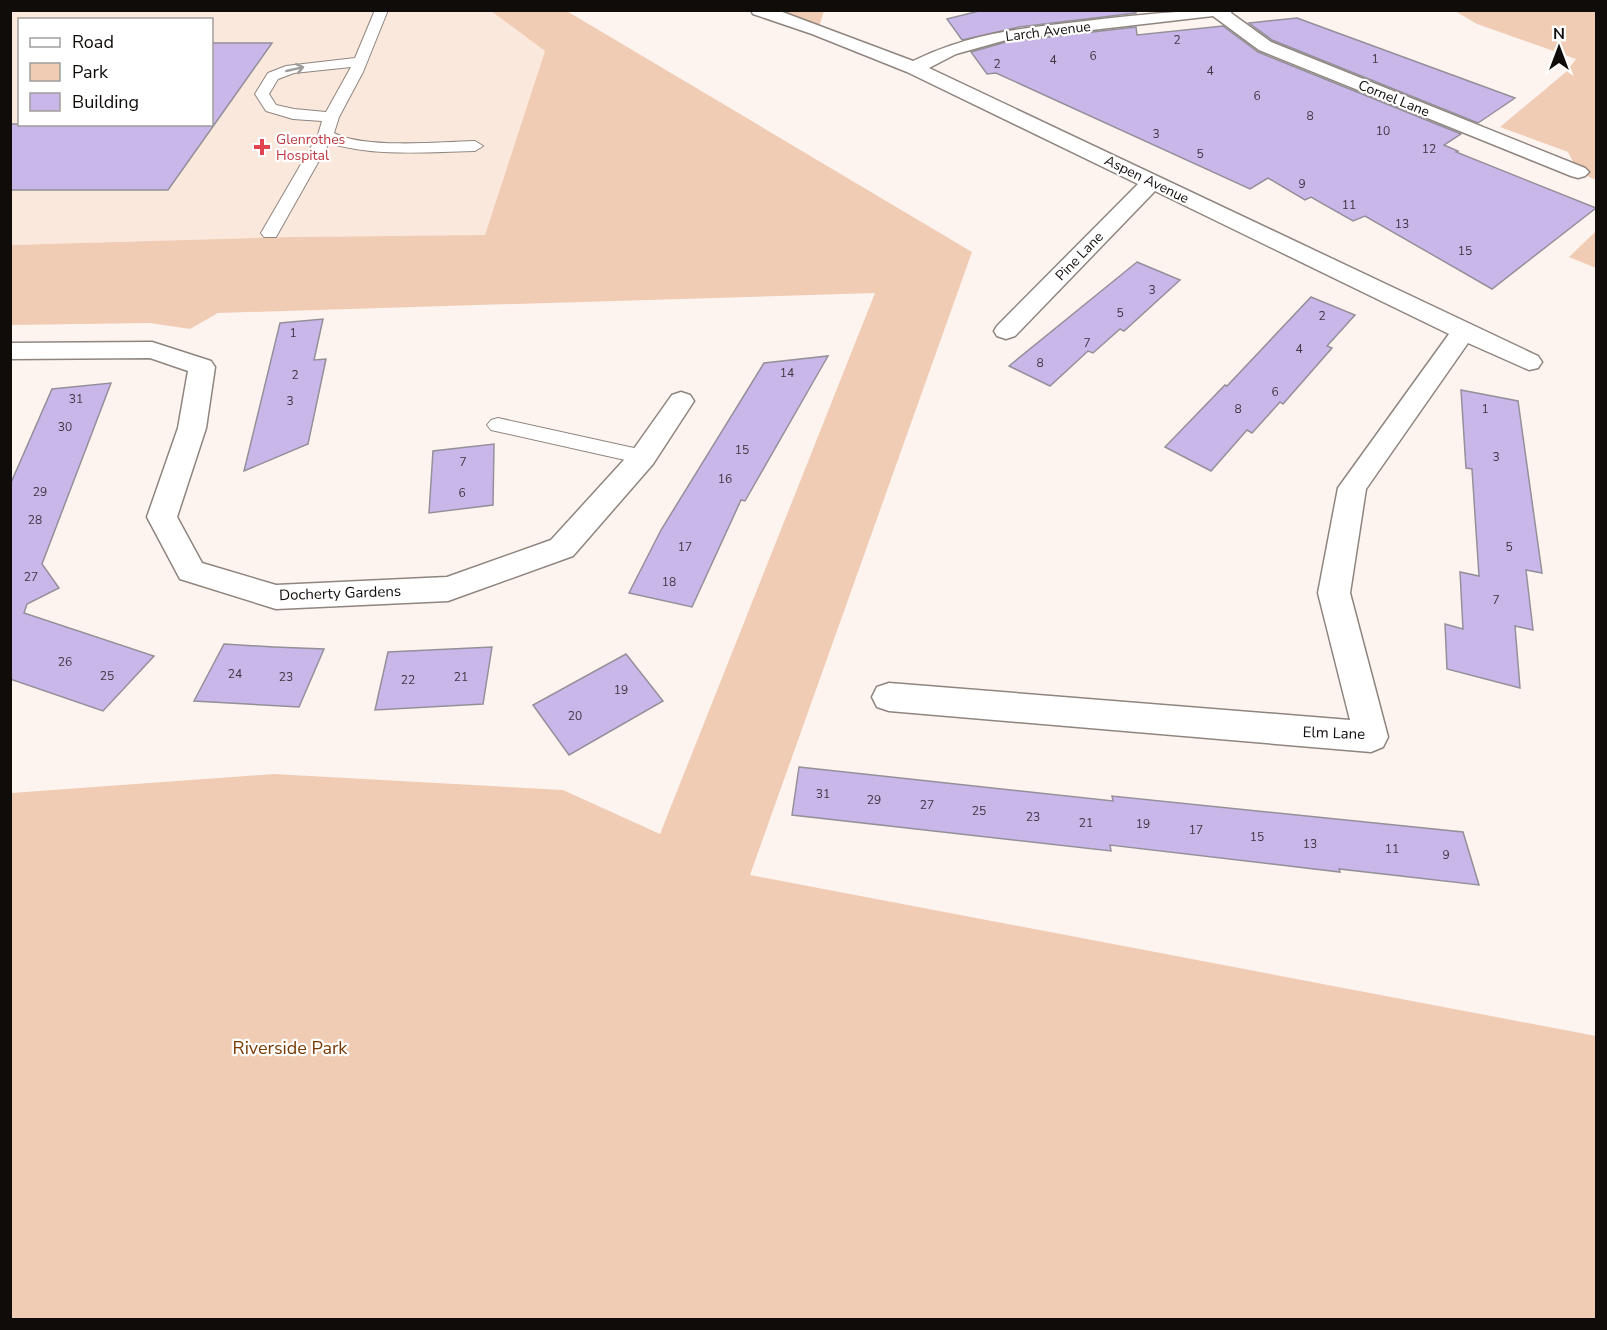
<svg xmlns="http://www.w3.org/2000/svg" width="1607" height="1330" font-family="'Nunito Sans',sans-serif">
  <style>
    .built { fill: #fbe8dc; fill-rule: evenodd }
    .green { fill: #f1ccb5 }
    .building { fill: #c9b7ea; stroke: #93909a; stroke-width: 1.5 }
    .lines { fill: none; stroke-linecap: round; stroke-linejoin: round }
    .lane-casing { stroke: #8f857f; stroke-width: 2 }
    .street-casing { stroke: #8f857f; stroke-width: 3 }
    .lane { fill: #fff; fill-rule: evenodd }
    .street { fill: #fff; fill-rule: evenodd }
    .oneway { stroke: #9f9e9d }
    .health-dot { fill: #e0444e; stroke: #fff; stroke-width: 2 }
    .labels { text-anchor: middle; stroke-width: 4.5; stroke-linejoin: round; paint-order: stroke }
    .number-label { font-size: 12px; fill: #3e3742 }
    .far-street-label { font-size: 14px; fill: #100c0a; stroke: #fff }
    .far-health-label { font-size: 14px; fill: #be3a42; stroke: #fff; text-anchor: start }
    .street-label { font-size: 15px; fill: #100c0a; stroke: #fff }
    .near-park-label { font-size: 18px; fill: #783a05; stroke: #fff }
  </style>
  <rect width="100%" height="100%" fill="#fef4ef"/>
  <!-- built -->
  <path class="built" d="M 10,11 L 491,11 L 545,51 L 485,235 L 291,237 L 11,245 ZM 20,20 L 212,20 L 212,124 L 20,124 Z"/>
  <!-- green -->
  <path class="green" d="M 565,10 L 972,252 L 750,875 L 1596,1036 L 1596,1319 L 11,1319 L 11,793 L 274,774 L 563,790 L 660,834 L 875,293 L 218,313 L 190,329 L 150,323 L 11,325 L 11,245 L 291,237 L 485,235 L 545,51 L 491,11 Z
    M 759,11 L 824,11 L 818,30 Z
    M 1455,11 L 1596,11 L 1596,180 L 1578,172 L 1568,152 L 1500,127 L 1566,72 L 1576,59 L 1477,24 Z
    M 1596,231 L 1596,268 L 1569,257 Z"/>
  <!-- building -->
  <path class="building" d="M 983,10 L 1136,10 L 1136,13 L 1019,27 L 962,40 L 947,19 Z
    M 1297,18 L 1515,98 L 1478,123 L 1272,40 L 1249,23 Z
    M 1223,26 L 1258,52 L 1461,134 L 1444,145 L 1458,151 L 1456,152 L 1596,208 L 1492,289 L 1365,216 L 1353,221 L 1311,197 L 1305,200 L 1268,178 L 1250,189 L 996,73 L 987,74 L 971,52 L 1006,42 L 1136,27 L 1137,35 Z
    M 212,43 L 272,43 L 168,190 L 10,190 L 10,124 L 212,124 Z
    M 1137,262 L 1180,280 L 1124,331 L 1120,329 L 1093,353 L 1088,351 L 1050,386 L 1009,366 Z
    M 1311,297 L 1355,315 L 1327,346 L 1332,348 L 1283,404 L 1280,402 L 1252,433 L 1247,430 L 1211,471 L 1165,447 L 1225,385 L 1227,386 Z
    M 323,319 L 314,360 L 326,359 L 308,444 L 244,471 L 280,323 Z
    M 828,356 L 745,501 L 741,500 L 692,607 L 629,593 L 661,530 L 764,363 Z
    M 111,383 L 42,564 L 59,588 L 27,604 L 24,613 L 154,656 L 103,711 L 10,679 L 10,485 L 52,389 Z
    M 1461,390 L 1518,401 L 1542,573 L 1526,570 L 1533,630 L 1515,626 L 1520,688 L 1447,669 L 1445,624 L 1463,629 L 1460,572 L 1479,576 L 1472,469 L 1466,468 Z
    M 494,444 L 493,505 L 429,513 L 433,451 Z
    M 224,644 L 274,647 L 324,649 L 299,707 L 194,701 Z
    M 492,647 L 483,704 L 375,710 L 388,652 Z
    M 626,654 L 663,701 L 569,755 L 533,705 Z
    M 799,767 L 1113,801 L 1112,796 L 1463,832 L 1479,885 L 1339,869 L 1340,872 L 1110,845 L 1111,851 L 792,815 Z"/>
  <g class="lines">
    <!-- lane casing -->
    <g class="lane-casing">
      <path id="lane" d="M 375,10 L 388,10 L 363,72 L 339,117 L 334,133 C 363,149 440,142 475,141 L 483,146 L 475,151 C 427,152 375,157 329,143 L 276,237 L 264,237 L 261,233 L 318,135 L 322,121 L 293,119 L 266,111 L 255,94 L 268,73 L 286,66 L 355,58 ZM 351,67 L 326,112 L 294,109 L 276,105 L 269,94 L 278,79 L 294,73 Z
        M 498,418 L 643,450 L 651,452 L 654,457 L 651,462 L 643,464 L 491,430 L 487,425 L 491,420 Z"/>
    </g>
    <!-- street casing -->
    <g class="street-casing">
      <path id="street" d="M 751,10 L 777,10 L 913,61 C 970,33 1024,28 1086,21 C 1135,15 1183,10 1232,10 L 1231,13 L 1271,42 L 1585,168 L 1589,172 L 1585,176 L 1578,178 L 1571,176 L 1259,50 L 1213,16 L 1006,40 L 956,54 L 929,68 L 1538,356 L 1542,362 L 1538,368 L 1529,370 L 1468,343 L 1366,489 L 1350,593 L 1388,737 L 1383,747 L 1371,752 L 889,711 L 877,707 L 872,697 L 877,687 L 889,683 L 1350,720 L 1318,593 L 1338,488 L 1449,334 L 1155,191 L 1015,336 L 1006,339 L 997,336 L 994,331 L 997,326 L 1138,184 L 907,72 L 812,34 L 753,14 Z
        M 152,342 L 211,361 L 215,367 L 206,428 L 177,517 L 202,563 L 276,585 L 447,577 L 551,540 L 633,450 L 672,395 L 681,392 L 690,395 L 694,401 L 653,464 L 573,556 L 459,597 L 448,601 L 276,609 L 180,579 L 147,517 L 178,428 L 188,371 L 150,358 L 10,359 L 10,343 Z"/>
    </g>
    <!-- lane -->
    <use href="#lane" class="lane"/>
    <!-- street -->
    <use href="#street" class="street"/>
  </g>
  <!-- one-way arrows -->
  <defs><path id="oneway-shaft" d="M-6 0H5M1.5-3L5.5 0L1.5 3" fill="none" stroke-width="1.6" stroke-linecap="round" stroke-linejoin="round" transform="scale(1.5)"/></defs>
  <use class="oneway" href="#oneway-shaft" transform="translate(295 69) rotate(-13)"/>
  <!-- markers -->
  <path class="health-dot" d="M259 138h6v6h6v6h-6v6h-6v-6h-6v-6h6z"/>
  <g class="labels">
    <!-- number labels -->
    <g class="number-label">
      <text x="1177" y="44">2</text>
      <text x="1093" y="60">6</text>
      <text x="1375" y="63">1</text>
      <text x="1053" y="64">4</text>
      <text x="997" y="68">2</text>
      <text x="1210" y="75">4</text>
      <text x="1257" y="100">6</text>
      <text x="1310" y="120">8</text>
      <text x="1383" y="135">10</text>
      <text x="1156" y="138">3</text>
      <text x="1429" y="153">12</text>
      <text x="1200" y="158">5</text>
      <text x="1302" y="188">9</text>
      <text x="1349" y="209">11</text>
      <text x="1402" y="228">13</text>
      <text x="1465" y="255">15</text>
      <text x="1152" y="294">3</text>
      <text x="1120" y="317">5</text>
      <text x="1322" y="320">2</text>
      <text x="293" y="337">1</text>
      <text x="1087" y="347">7</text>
      <text x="1299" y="353">4</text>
      <text x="1040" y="367">8</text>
      <text x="787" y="377">14</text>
      <text x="295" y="379">2</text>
      <text x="1275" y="396">6</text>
      <text x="76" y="403">31</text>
      <text x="290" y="405">3</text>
      <text x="1238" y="413">8</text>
      <text x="1485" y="413">1</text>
      <text x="65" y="431">30</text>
      <text x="742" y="454">15</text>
      <text x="1496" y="461">3</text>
      <text x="463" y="466">7</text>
      <text x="725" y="483">16</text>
      <text x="40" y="496">29</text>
      <text x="462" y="497">6</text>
      <text x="35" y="524">28</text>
      <text x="685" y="551">17</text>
      <text x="1509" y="551">5</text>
      <text x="31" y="581">27</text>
      <text x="669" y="586">18</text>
      <text x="1496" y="604">7</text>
      <text x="65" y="666">26</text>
      <text x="235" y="678">24</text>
      <text x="107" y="680">25</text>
      <text x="286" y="681">23</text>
      <text x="461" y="681">21</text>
      <text x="408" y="684">22</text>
      <text x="621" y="694">19</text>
      <text x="575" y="720">20</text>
      <text x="823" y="798">31</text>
      <text x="874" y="804">29</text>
      <text x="927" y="809">27</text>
      <text x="979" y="815">25</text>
      <text x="1033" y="821">23</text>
      <text x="1086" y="827">21</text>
      <text x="1143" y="828">19</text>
      <text x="1196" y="834">17</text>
      <text x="1257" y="841">15</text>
      <text x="1310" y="848">13</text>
      <text x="1392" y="853">11</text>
      <text x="1446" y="859">9</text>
    </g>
    <!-- far-street labels -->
    <g class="far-street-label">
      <text transform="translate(1048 31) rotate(-7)" y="5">Larch Avenue</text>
      <text transform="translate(1394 98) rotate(22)" y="5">Cornel Lane</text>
      <text transform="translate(1147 179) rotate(26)" y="5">Aspen Avenue</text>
      <text transform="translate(1079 256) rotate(-46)" y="5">Pine Lane</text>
    </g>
    <!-- far-health labels -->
    <g class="far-health-label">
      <text x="276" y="144">Glenrothes<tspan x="276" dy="16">Hospital</tspan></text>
    </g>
    <!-- street labels -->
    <g class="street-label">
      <text transform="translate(340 593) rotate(-2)" y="5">Docherty Gardens</text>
      <text transform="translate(1334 733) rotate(2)" y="5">Elm Lane</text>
    </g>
    <!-- near-park labels -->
    <g class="near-park-label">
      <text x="290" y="1054">Riverside Park</text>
    </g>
  </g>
  <!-- border -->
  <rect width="1607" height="1330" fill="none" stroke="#100c0a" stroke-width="24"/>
  <!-- legend -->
  <rect x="18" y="18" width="195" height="108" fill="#ffffff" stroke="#9f9e9d" stroke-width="1.5"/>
  <rect x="30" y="38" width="30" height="9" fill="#ffffff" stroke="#9f9e9d" stroke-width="1.5"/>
  <text x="72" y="48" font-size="18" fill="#100c0a">Road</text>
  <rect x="30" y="63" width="30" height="18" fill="#f1ccb5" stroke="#9f9e9d" stroke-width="1.5"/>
  <text x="72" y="78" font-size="18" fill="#100c0a">Park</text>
  <rect x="30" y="93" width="30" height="18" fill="#c9b7ea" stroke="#9f9e9d" stroke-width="1.5"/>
  <text x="72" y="108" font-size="18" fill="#100c0a">Building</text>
  <!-- north arrow -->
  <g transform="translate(1559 48)" stroke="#ffffff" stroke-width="4.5" paint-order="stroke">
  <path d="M0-4.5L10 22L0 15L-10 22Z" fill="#100c0a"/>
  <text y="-9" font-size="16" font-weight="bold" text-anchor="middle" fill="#100c0a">N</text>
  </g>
</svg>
